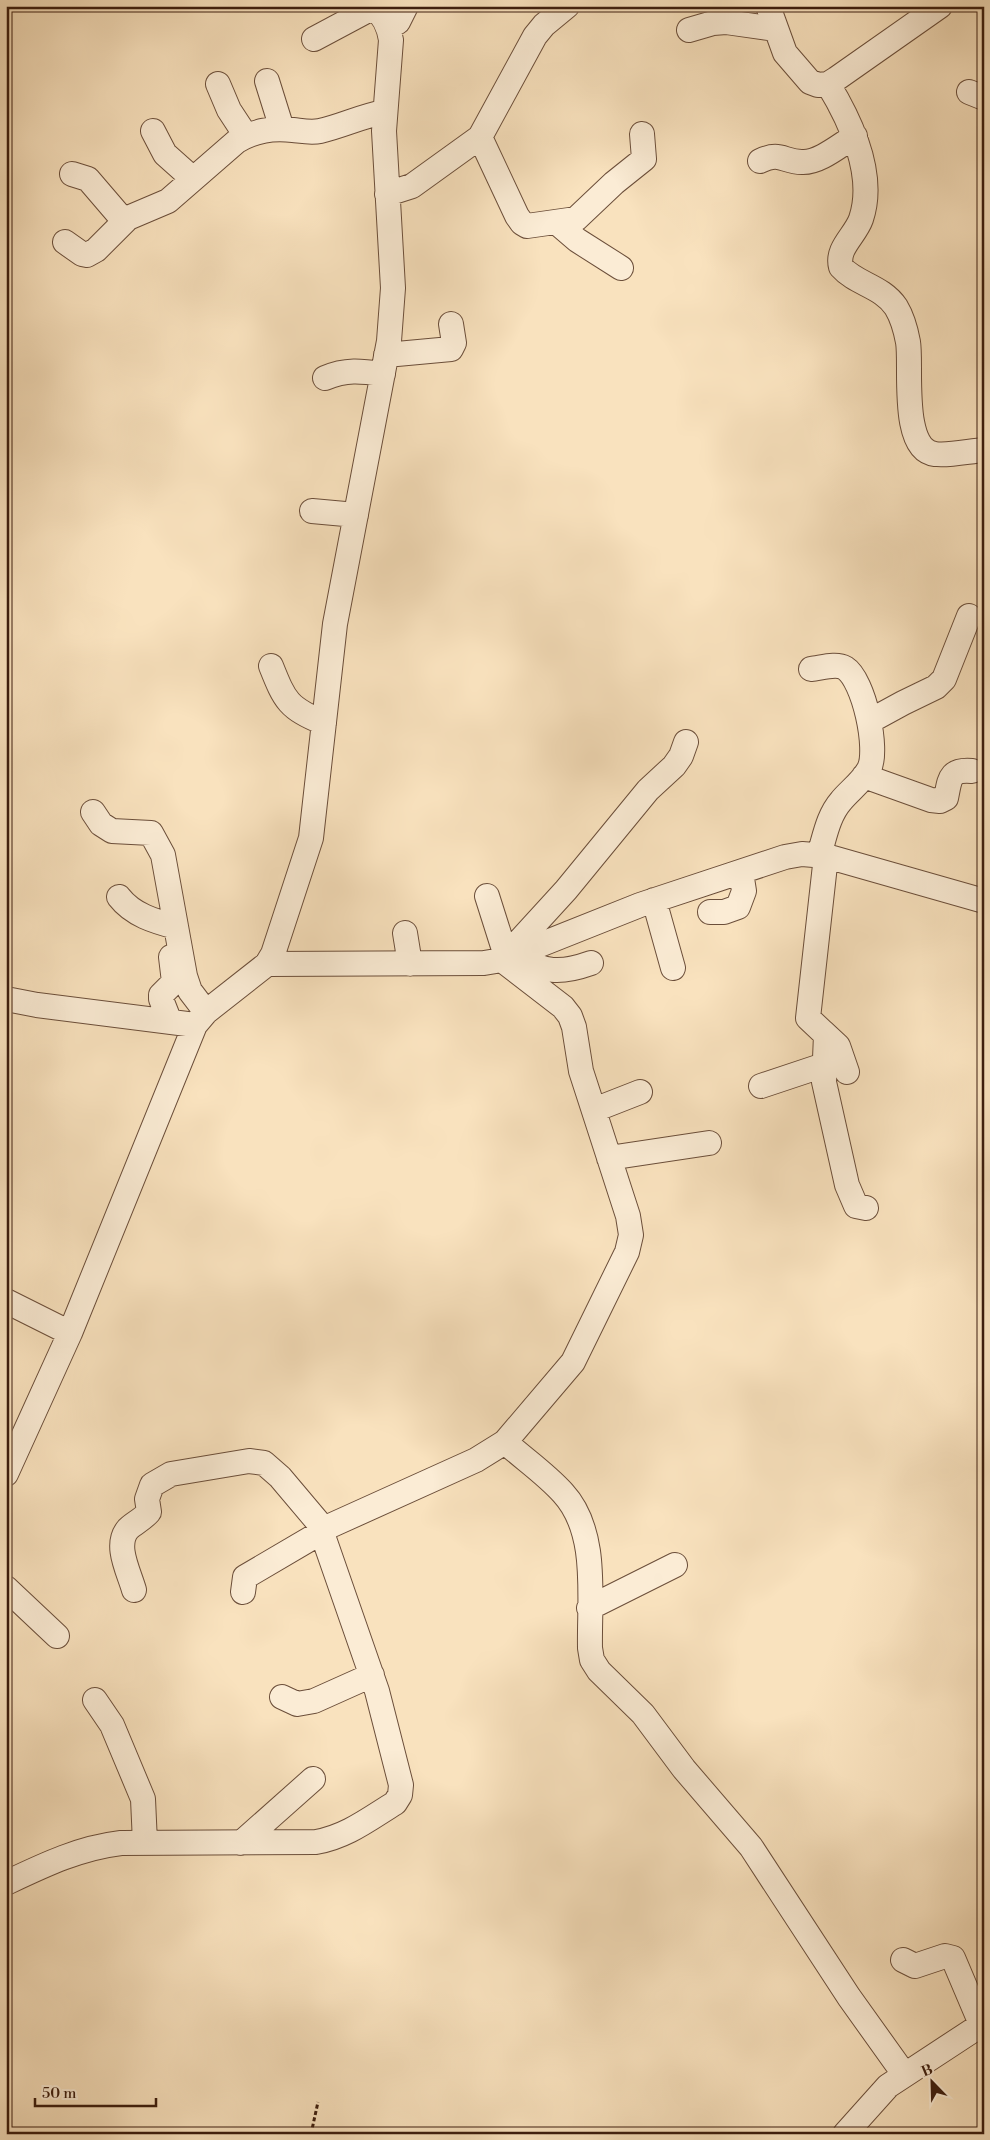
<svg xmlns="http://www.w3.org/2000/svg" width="990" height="2140" font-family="'Libre Bodoni',serif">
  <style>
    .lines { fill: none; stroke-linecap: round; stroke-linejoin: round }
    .minor-casing { stroke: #6b4e3a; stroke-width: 26 }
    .path { stroke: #3c1d0e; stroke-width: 3; stroke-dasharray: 4 2.5; stroke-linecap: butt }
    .minor { stroke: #fbecd5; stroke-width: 24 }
  </style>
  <rect width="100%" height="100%" fill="#f9e2be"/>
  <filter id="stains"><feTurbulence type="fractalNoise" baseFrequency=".004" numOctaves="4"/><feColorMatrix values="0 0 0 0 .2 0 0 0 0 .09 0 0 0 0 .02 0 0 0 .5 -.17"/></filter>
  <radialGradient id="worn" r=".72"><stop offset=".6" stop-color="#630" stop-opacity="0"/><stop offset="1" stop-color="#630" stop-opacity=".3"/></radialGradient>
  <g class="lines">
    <!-- minor casing -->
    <g class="minor-casing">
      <path id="minor" d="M 768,6 L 785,53 L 810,82 L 818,85 L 828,84 L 836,79 L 940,6
        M 389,27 L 398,22 L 406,6
        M 689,30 L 713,23 L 726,22 L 776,29
        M 314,39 L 374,7
        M 267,81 L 282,129
        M 218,84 L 229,110 L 246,136
        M 828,84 C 850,120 876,175 861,219 C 855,236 836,248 841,267 C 856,284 882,286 896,307 C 902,317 906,331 908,342 C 912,364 900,450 935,454 C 948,456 970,451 984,450
        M 969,92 L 984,98
        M 153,131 L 165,154 L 193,179
        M 480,137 L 517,216 L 522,223 L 527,226 L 576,219 L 614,183 L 644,159 L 642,134
        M 760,161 C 781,151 783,162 802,162 C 819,163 840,145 855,136
        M 72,174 L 88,179 L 124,221
        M 387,194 L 412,186 L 480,137 L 535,36 L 544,25 L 567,6
        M 556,222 L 577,240 L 621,268
        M 65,242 L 82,254 L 87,255 L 96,250 L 128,218 L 168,201 L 237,141 C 256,130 272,128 293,130 C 302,131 311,133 320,131 C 342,126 362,116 384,112
        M 386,355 L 451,349 L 454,343 L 451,324
        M 325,378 C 346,369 361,371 383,374
        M 312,511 L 356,515
        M 271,666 C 285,701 288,708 324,723
        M 811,669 C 821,668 836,663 845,668 C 864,680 879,750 869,769 C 862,782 849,791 841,801 C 828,816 825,836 819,855
        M 870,721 L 903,703 L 936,687 L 944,679 L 969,616
        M 864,776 L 931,800 L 940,801 L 946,798 C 950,779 949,769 972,771
        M 93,812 L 101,824 L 112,831 L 151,833 L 163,855 L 185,976 L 190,991 L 206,1012
        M 826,856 L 808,1018 L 826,1035 L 824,1082 L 847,1185 L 856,1206 L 866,1208
        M 487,896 L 506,956
        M 119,897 C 133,915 154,921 176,927
        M 654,900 L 673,968
        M 710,912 L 724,912 L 738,907 L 744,891 L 741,872
        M 405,933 L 410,964
        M 516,955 C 544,973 560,974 591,963
        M 267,964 L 484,963 L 502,960 L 640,905 L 785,857 L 802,854 L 826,856 L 984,901
        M 6,999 L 37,1005 L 195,1025
        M 170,1022 L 161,999 L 161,995 L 174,982 L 171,957
        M 823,1032 L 838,1046 L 847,1072
        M 761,1086 L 824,1065
        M 594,1110 L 640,1092
        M 609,1158 L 709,1143
        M 6,1301 L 70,1333
        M 505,1442 C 524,1459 546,1474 563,1493 C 599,1532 589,1598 590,1648 L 592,1660 L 599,1671 L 643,1714 L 684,1769 L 751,1847 L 849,1997 L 904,2074
        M 6,1474 L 70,1333 L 195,1025 L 206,1012 L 267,964 L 273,954 L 311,838 L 335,624 L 389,341 L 393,288 L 384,131 L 391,40 C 389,26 384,16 373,6
        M 6,1588 L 57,1636
        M 134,1590 C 129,1572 114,1545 128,1529 C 134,1523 142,1520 149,1512 L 147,1499 L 152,1485 L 171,1474 L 249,1461 L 264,1463 L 280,1477 L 323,1528
        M 243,1592 L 245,1577 L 320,1533
        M 589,1608 L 675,1565
        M 282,1697 L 297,1704 L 314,1701 L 372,1675
        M 95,1700 L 112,1725 L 143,1799 L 145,1843
        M 241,1843 L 313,1779
        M 6,1883 C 44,1865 79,1848 121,1843 L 316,1842 C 346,1837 369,1819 395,1803 L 400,1795 L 401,1785 L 377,1691 L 321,1530 L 476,1460 L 505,1442 L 573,1362 L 627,1252 L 631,1235 L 628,1216 L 581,1071 L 574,1027 L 570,1016 L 563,1007 L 502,960 L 566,890 L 648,790 L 674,766 L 681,756 L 686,742
        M 903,1960 L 915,1966 L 945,1956 L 953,1958 L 981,2024
        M 845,2134 L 888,2086 L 984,2023"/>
    </g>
    <!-- path -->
    <path class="path" d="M 311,2134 L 318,2102"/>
    <!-- minor -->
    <use href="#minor" class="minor"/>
  </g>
  <!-- margin -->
  <rect width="990" height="2140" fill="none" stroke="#f9e2be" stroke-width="25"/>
  <rect x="8" y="8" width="975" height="2125" fill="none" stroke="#3c1d0e" stroke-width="2.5"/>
  <rect x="12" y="12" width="965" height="2115" fill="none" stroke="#3c1d0e"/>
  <!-- north arrow -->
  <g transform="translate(932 2082) rotate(337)" stroke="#fbecd5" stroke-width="4" paint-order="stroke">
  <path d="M0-4L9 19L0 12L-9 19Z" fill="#3c1d0e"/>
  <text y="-8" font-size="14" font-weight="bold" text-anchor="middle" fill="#3c1d0e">B</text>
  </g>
  <!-- scale -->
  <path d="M35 2098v8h121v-8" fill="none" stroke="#3c1d0e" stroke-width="2.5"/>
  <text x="42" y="2098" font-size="15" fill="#3c1d0e" stroke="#fbecd5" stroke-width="4" paint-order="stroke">50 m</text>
  <rect width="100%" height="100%" filter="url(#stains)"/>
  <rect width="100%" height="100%" fill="url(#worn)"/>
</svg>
